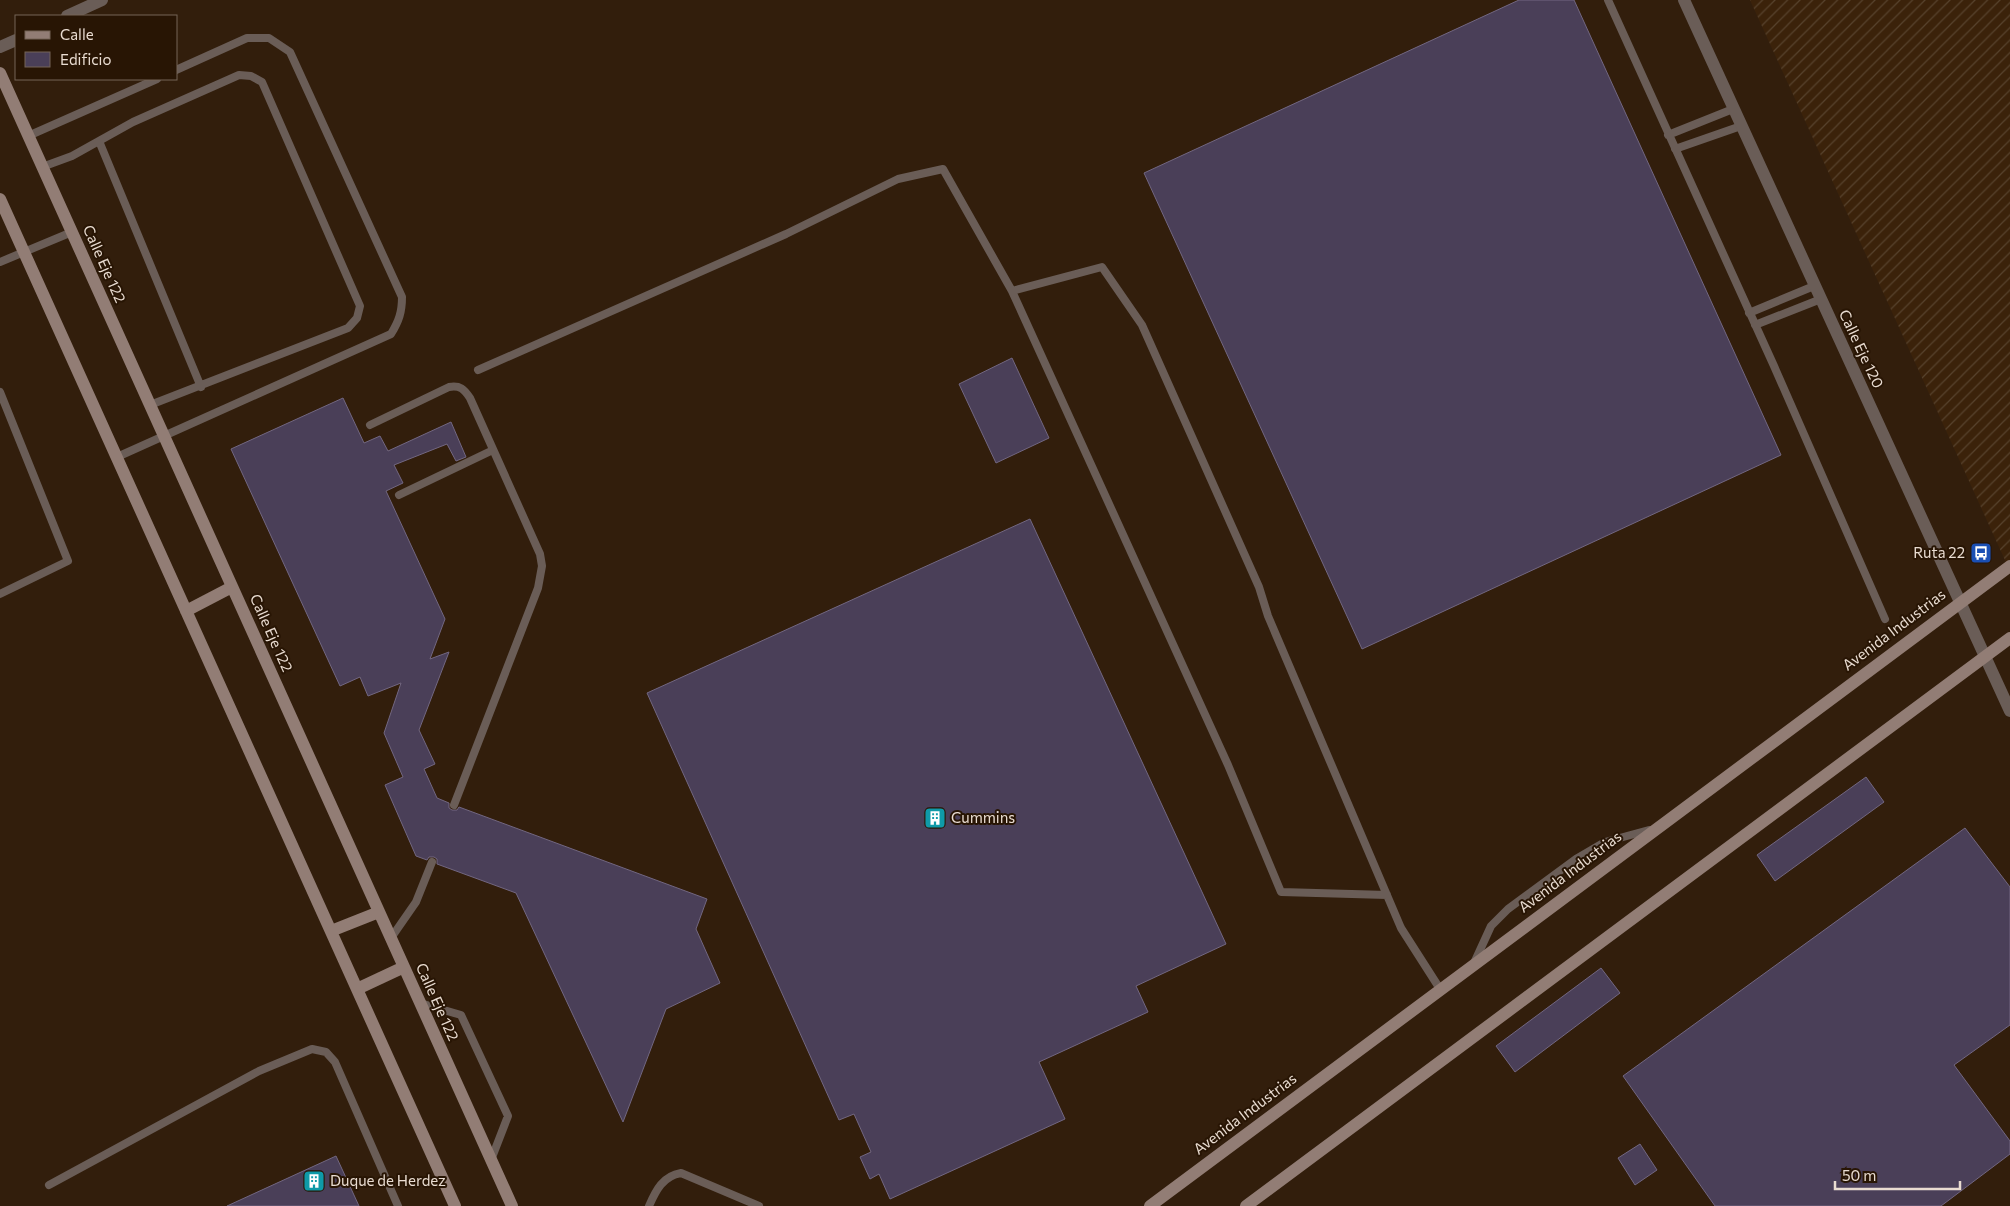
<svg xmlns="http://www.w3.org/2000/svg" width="2010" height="1206" font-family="Commissioner,sans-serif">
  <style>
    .industrial { fill: url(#industrial-furrows) }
    .building { fill: #4a3f58; stroke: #726781 }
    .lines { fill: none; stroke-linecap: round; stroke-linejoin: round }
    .service { stroke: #6a5d57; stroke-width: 8 }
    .minor { stroke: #6a5d57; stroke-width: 12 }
    .secondary { stroke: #927d75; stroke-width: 12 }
    .labels { text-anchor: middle; stroke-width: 4; stroke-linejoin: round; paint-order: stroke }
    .street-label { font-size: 15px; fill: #e9dcd1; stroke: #281504 }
    .poi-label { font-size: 15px; fill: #e9dcd1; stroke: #281504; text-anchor: start }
  </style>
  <defs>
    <pattern id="industrial-furrows" width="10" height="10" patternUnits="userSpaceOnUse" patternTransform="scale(1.25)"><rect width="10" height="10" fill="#3b220a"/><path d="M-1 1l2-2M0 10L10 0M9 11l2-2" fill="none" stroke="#57422d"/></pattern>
  </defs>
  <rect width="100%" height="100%" fill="#321e0c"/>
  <!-- industrial -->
  <path class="industrial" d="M 1750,0 L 2010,0 L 2010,571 L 2004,558 Z"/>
  <!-- building -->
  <path class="building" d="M 1519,0 L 1574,0 L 1781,455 L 1362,649 L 1144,173 Z
    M 1012,358 L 1049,438 L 996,463 L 959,384 Z
    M 343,398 L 364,443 L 380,436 L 388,451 L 451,422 L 466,457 L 456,461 L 447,444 L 394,465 L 403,483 L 386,491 L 445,619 L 430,659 L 449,652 L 419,730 L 435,764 L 424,769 L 437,798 L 449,803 L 449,808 L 452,810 L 457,810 L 459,807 L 707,899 L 696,929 L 720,983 L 666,1009 L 623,1122 L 516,893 L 437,864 L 437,859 L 434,857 L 429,857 L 427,860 L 416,856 L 385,785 L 403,777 L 384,733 L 401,683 L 368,696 L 360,677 L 340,686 L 231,449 Z
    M 1030,519 L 1226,944 L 1136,986 L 1148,1012 L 1039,1062 L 1065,1119 L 890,1199 L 879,1174 L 870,1179 L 860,1157 L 871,1152 L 854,1114 L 839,1120 L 647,693 Z
    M 1866,777 L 1884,802 L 1775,881 L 1757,855 Z
    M 1965,828 L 2010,887 L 2010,1025 L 1954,1065 L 2010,1141 L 2010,1154 L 1941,1206 L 1715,1206 L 1623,1076 Z
    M 1601,968 L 1620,993 L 1515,1072 L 1496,1046 Z
    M 1640,1144 L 1657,1170 L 1635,1185 L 1618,1158 Z
    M 336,1156 L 359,1206 L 227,1206 Z"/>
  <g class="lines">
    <!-- service -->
    <path class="service" d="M 1608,0 L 1774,366 L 1885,619
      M 1668,135 L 1733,109
      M 28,136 L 157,79
      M 99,141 L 201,387
      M 1675,149 L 1741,126
      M 42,167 L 72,156 L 133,122 L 239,75 L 251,76 L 262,82 L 360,306 L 357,318 L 348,328 L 150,405
      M 0,262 L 72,232
      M 1012,291 L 1102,267 L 1142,325 L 1259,587 L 1268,616 L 1401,928 L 1440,989
      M 1749,313 L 1814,286
      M 1755,325 L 1821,299
      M 478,370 L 786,234 L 898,179 L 943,169 L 1012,291 L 1228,765 L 1281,892 L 1387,895
      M 0,392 L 68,561 L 0,594
      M 370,425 L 449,387 C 460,385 464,389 470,398 L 540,554 L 542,566 L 538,588 L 454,805
      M 117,457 L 391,334 C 399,321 402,312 402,297 L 290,52 L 269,38 L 247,38 L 176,70
      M 399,495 L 493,450
      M 391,938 L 416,902 L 432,862
      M 1475,961 L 1491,926 L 1508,909 L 1576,859 L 1605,842 L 1649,830
      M 420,1003 L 461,1015 L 508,1116 L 491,1160
      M 49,1185 L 259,1071 L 312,1049 L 326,1052 L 335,1062 L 398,1206
      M 649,1206 C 656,1190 663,1176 681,1173 L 759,1206"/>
    <!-- minor -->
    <path class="minor" d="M 1684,0 L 2010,711
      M 67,16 L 102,0
      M 0,47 L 16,40"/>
    <!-- secondary -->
    <path class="secondary" d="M 0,73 L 512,1206
      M 0,199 L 455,1206
      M 186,611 L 232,587
      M 331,931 L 379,912
      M 357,989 L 404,967
      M 1150,1206 L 2010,566
      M 1246,1206 L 2010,638"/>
  </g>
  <!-- icons -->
  <defs>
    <g id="bus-square" transform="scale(1.125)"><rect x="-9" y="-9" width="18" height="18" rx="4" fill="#1a4fb4" stroke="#281504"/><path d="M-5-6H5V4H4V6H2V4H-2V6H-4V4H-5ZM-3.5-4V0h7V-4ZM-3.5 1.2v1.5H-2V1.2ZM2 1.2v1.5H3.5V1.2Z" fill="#fff"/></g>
    <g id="building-square" transform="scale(1.125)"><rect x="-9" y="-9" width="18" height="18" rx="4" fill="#0f9aa8" stroke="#281504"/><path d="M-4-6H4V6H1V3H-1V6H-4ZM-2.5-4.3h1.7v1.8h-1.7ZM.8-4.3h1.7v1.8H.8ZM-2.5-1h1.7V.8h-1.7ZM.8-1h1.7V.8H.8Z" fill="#fff"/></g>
  </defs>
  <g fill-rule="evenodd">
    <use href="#bus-square" x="1981" y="553"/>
    <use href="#building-square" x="935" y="818"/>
    <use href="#building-square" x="314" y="1181"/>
  </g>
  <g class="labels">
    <!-- street labels -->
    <g class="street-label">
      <text transform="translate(104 264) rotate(66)" y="5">Calle Eje 122</text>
      <text transform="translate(1861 349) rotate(65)" y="5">Calle Eje 120</text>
      <text transform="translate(1894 630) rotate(-37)" y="5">Avenida Industrias</text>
      <text transform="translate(271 633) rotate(66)" y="5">Calle Eje 122</text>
      <text transform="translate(1570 872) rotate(-37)" y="5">Avenida Industrias</text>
      <text transform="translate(437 1002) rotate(66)" y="5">Calle Eje 122</text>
      <text transform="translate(1245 1114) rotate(-37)" y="5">Avenida Industrias</text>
    </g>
    <!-- poi labels -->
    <g class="poi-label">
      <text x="1965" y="558" text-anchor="end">Ruta 22</text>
      <text x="951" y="823">Cummins</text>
      <text x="330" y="1186">Duque de Herdez</text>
    </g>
  </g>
  <!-- legend -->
  <rect x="15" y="15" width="162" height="65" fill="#281504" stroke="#756556"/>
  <rect x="25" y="31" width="25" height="8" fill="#927d75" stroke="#756556"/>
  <text x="60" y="40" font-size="15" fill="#e9dcd1">Calle</text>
  <rect x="25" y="52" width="25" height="15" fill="#4a3f58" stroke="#756556"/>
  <text x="60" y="65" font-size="15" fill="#e9dcd1">Edificio</text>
  <!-- scale -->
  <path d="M1835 1181v8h125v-8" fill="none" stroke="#e9dcd1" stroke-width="2.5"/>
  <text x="1842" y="1181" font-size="15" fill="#e9dcd1" stroke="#281504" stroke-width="4" paint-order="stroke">50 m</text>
</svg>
